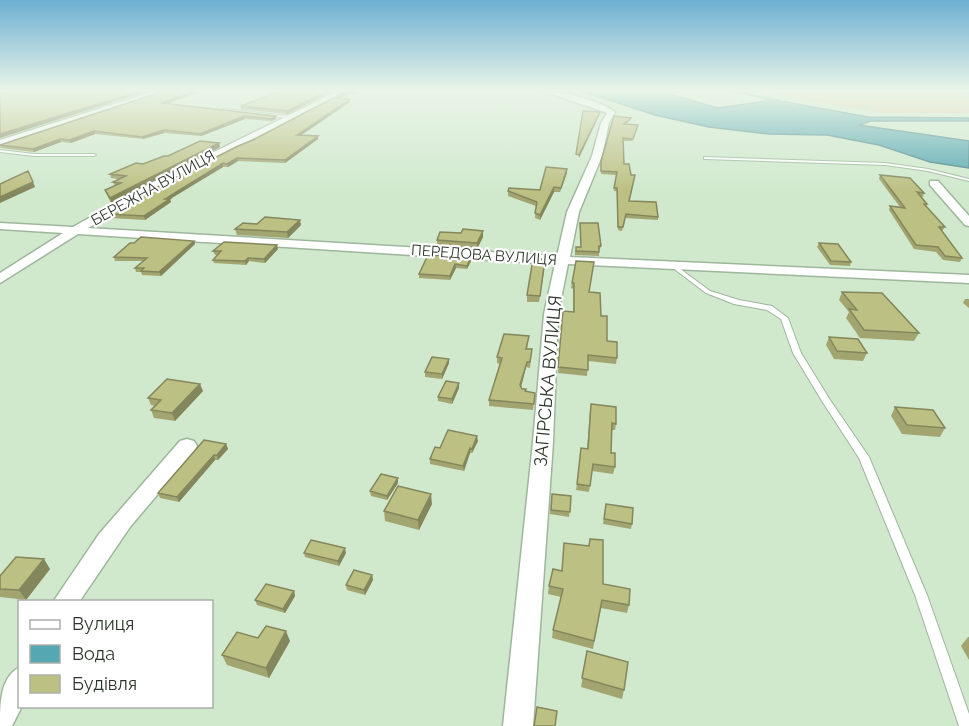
<svg xmlns="http://www.w3.org/2000/svg" width="969" height="726" font-family="Raleway,sans-serif">
  <style>
    .green { fill: #e5cba3 }
    .water { fill: #55a7b2; stroke: #49858a; stroke-width: 1.5 }
    .lines { fill: none; stroke-linecap: round; stroke-linejoin: round }
    .canal { fill: #55a7b2; fill-rule: evenodd }
    .lane-casing { stroke: #9eb69c; stroke-width: 2 }
    .street-casing { stroke: #9eb69c; stroke-width: 3 }
    .secondary-casing { stroke: #9eb69c; stroke-width: 3 }
    .lane { fill: #fff; fill-rule: evenodd }
    .street { fill: #fff; fill-rule: evenodd }
    .secondary { fill: #fff; fill-rule: evenodd }
    .wall { fill: #a3a571 }
    .shaded-wall { fill: #84865c }
    .building { fill: #bdc083; stroke: #84865c; stroke-width: 1.5 }
    .labels { text-anchor: middle; stroke-width: 4.5; stroke-linejoin: round; paint-order: stroke }
    .far-street-label { font-size: 15px; fill: #2d362c; stroke: #fff }
    .street-label { font-size: 18px; fill: #2d362c; stroke: #fff }
  </style>
  <rect width="100%" height="100%" fill="#d0e9cd"/>
  <!-- green -->
  <path class="green" d="M 763,91 L 969,91 L 969,113 L 883,113 L 807,101 Z"/>
  <!-- water -->
  <path class="water" d="M 581,91 L 660,91 L 717,108 L 775,100 L 868,117 L 969,118 L 969,121 L 871,121 L 859,125 L 969,141 L 969,168 L 930,162 L 879,145 L 827,135 L 769,134 L 709,127 L 655,115 Z"/>
  <g class="lines">
    <!-- canal -->
    <path class="canal" d="M 729,91 L 742,91 L 800,105 L 796,107 Z"/>
    <!-- lane casing -->
    <g class="lane-casing">
      <path id="lane" d="M 223,109 L 289,116 L 291,117 L 289,118 L 222,111 Z
        M 0,150 L 34,154 L 94,154 L 96,155 L 94,156 L 34,156 L 0,152 Z
        M 704,157 L 885,163 L 928,169 L 969,179 L 969,181 L 928,171 L 885,165 L 706,159 L 704,159 Z
        M 675,265 L 710,291 L 739,300 L 772,306 L 788,318 L 801,353 L 830,400 L 869,457 L 927,595 L 969,714 L 969,726 L 959,726 L 915,595 L 859,458 L 822,401 L 793,353 L 781,319 L 767,310 L 734,304 L 706,293 L 673,268 L 673,266 Z"/>
    </g>
    <!-- street casing -->
    <g class="street-casing">
      <path id="street" d="M 155,91 L 164,91 L 0,146 L 0,140 Z
        M 338,91 L 346,91 L 161,186 L 88,228 L 557,256 L 567,212 L 592,156 L 601,123 L 607,113 L 543,91 C 560,90 601,101 615,112 L 609,123 L 602,156 L 579,212 L 570,257 L 969,275 L 969,283 L 568,264 L 558,314 L 553,442 L 533,726 L 503,726 L 533,442 L 544,314 L 555,264 L 78,234 L 0,283 L 0,273 L 63,233 L 0,229 L 0,223 L 73,227 L 153,182 Z
        M 930,181 L 938,181 L 969,216 L 969,226 L 965,225 L 930,185 Z
        M 187,439 L 194,441 L 197,446 L 194,451 L 130,527 L 79,602 L 53,602 L 99,534 L 180,441 Z
        M 20,667 L 20,706 L 22,706 L 12,726 L 0,726 C 0,704 0,677 20,667 Z"/>
    </g>
    <!-- secondary casing -->
    <g class="secondary-casing">
      <path id="secondary" d="M 0,91 L 13,91 L 0,96 Z"/>
    </g>
    <!-- lane -->
    <use href="#lane" class="lane"/>
    <!-- street -->
    <use href="#street" class="street"/>
    <!-- secondary -->
    <use href="#secondary" class="secondary"/>
  </g>
  <!-- wall -->
  <path class="wall" d="M 164,91 L 201,91 L 167,104 L 276,116 L 276,119 L 271,121 L 245,119 L 201,136 L 164,133 L 143,139 L 95,134 L 71,143 L 61,142 L 34,152 L 1,148 L 0,145 Z
    M 333,91 L 287,114 L 241,109 L 241,106 Z
    M 338,98 L 350,99 L 350,102 L 301,135 L 318,139 L 285,163 L 238,161 L 228,167 L 223,167 L 170,199 L 171,202 L 145,220 L 110,218 L 109,214 Z
    M 614,116 L 631,118 L 631,120 L 626,124 L 638,125 L 632,141 L 623,141 L 624,164 L 629,201 L 658,217 L 658,220 L 625,218 L 622,231 L 618,230 L 617,191 L 614,191 L 616,175 L 601,174 L 601,161 Z
    M 220,147 L 111,203 L 107,195 L 105,190 L 115,186 L 113,182 L 119,179 L 111,178 L 110,174 L 168,156 Z
    M 567,169 L 567,173 L 560,192 L 554,192 L 540,220 L 535,218 L 536,206 L 508,196 L 508,191 L 540,190 Z
    M 880,175 L 924,193 L 923,197 L 921,196 L 927,204 L 926,207 L 945,227 L 942,231 L 962,258 L 960,262 L 943,260 L 936,252 L 914,249 L 889,210 L 890,206 L 900,207 L 879,179 Z
    M 580,223 L 601,246 L 600,249 L 599,249 L 599,256 L 575,255 L 575,251 L 581,247 Z
    M 257,224 L 301,225 L 288,238 L 237,235 L 235,229 Z
    M 483,237 L 477,249 L 437,247 L 437,240 Z
    M 194,241 L 195,244 L 161,276 L 142,275 L 141,272 L 136,272 L 135,268 L 143,261 L 115,261 L 114,257 Z
    M 819,243 L 851,262 L 850,266 L 830,265 L 817,247 Z
    M 278,249 L 265,263 L 249,261 L 246,265 L 214,263 L 213,260 L 218,255 L 215,255 L 213,251 Z
    M 428,255 L 471,261 L 467,269 L 456,268 L 450,280 L 419,278 L 419,274 Z
    M 576,261 L 589,292 L 601,316 L 607,341 L 617,358 L 616,364 L 588,361 L 587,376 L 558,373 L 563,311 L 573,312 L 573,289 L 571,288 Z
    M 545,266 L 539,302 L 527,302 L 527,295 Z
    M 842,292 L 919,333 L 914,341 L 860,338 L 846,318 L 849,312 L 839,300 Z
    M 965,299 L 969,299 L 969,308 L 963,303 Z
    M 829,337 L 867,353 L 863,361 L 834,359 L 826,345 Z
    M 528,342 L 527,349 L 531,355 L 530,368 L 526,367 L 521,387 L 525,391 L 535,393 L 533,410 L 489,406 L 489,400 L 500,364 L 497,363 L 497,357 Z
    M 449,363 L 442,379 L 425,377 L 425,372 Z
    M 459,388 L 452,404 L 438,401 L 438,397 Z
    M 203,391 L 175,421 L 154,418 L 151,410 L 155,406 L 151,405 L 148,398 Z
    M 895,407 L 945,428 L 940,437 L 902,434 L 891,416 Z
    M 590,410 L 616,424 L 615,430 L 612,430 L 611,453 L 615,467 L 613,474 L 592,471 L 589,492 L 576,490 L 577,484 L 587,449 Z
    M 478,441 L 472,453 L 470,453 L 464,471 L 430,464 L 430,459 L 440,448 Z
    M 226,444 L 228,449 L 218,460 L 215,460 L 179,502 L 160,498 L 158,493 Z
    M 398,483 L 387,500 L 371,496 L 370,491 Z
    M 552,494 L 571,496 L 569,517 L 550,514 Z
    M 432,504 L 419,530 L 385,521 L 384,511 Z
    M 606,504 L 632,524 L 631,529 L 603,524 Z
    M 590,539 L 603,584 L 629,605 L 627,613 L 601,608 L 593,649 L 552,638 L 553,630 L 561,597 L 548,594 L 549,586 L 589,546 Z
    M 304,553 L 346,553 L 339,566 L 305,557 Z
    M 50,569 L 26,600 L 0,597 L 0,576 Z
    M 372,575 L 373,580 L 365,595 L 347,590 L 346,585 Z
    M 294,591 L 295,596 L 285,613 L 257,605 L 255,600 Z
    M 968,637 L 969,637 L 969,660 L 961,646 Z
    M 258,638 L 290,641 L 269,678 L 227,665 L 222,655 Z
    M 587,651 L 624,690 L 622,699 L 581,687 Z"/>
  <!-- shaded-wall -->
  <path class="shaded-wall" d="M 140,91 L 148,91 L 0,138 L 0,134 Z
    M 195,91 L 201,91 L 162,106 L 161,103 Z
    M 328,91 L 333,91 L 287,114 L 287,111 Z
    M 355,91 L 363,91 L 336,99 L 336,96 Z
    M 350,99 L 350,102 L 297,138 L 297,135 Z
    M 600,112 L 600,114 L 579,158 L 579,155 Z
    M 244,116 L 245,119 L 201,136 L 200,134 Z
    M 276,116 L 276,119 L 271,121 L 271,119 Z
    M 164,130 L 164,133 L 143,139 L 142,137 Z
    M 94,131 L 95,134 L 71,143 L 69,140 Z
    M 318,136 L 318,139 L 285,163 L 285,160 Z
    M 60,139 L 61,142 L 34,152 L 33,149 Z
    M 219,143 L 220,147 L 111,203 L 110,198 Z
    M 237,158 L 238,161 L 228,167 L 227,164 Z
    M 223,163 L 223,167 L 170,199 L 171,202 L 145,220 L 144,216 L 165,199 Z
    M 567,169 L 567,173 L 560,192 L 561,188 Z
    M 33,182 L 35,187 L 0,203 L 0,197 Z
    M 554,187 L 554,192 L 540,220 L 540,215 Z
    M 300,220 L 301,225 L 288,238 L 287,232 Z
    M 483,231 L 483,237 L 477,249 L 477,243 Z
    M 194,241 L 195,244 L 161,276 L 159,272 Z
    M 277,245 L 278,249 L 265,263 L 264,259 Z
    M 471,257 L 471,261 L 467,269 L 467,266 Z
    M 248,258 L 249,261 L 246,265 L 245,261 Z
    M 455,264 L 456,268 L 450,280 L 450,276 Z
    M 449,359 L 449,363 L 442,379 L 442,374 Z
    M 527,362 L 526,367 L 520,391 L 520,385 Z
    M 459,383 L 459,388 L 452,404 L 452,399 Z
    M 200,384 L 203,391 L 175,421 L 172,413 Z
    M 477,436 L 478,441 L 472,453 L 472,449 Z
    M 226,444 L 228,449 L 218,460 L 217,455 Z
    M 470,448 L 470,453 L 464,471 L 463,466 Z
    M 214,455 L 215,460 L 179,502 L 177,497 Z
    M 398,478 L 398,483 L 387,500 L 387,496 Z
    M 431,494 L 432,504 L 419,530 L 418,520 Z
    M 345,548 L 346,553 L 339,566 L 338,561 Z
    M 44,559 L 50,569 L 26,600 L 19,590 Z
    M 372,575 L 373,580 L 365,595 L 364,590 Z
    M 294,591 L 295,596 L 285,613 L 283,609 Z
    M 286,631 L 290,641 L 269,678 L 266,668 Z"/>
  <!-- building -->
  <path class="building" d="M 13,91 L 140,91 L 0,134 L 0,94 Z
    M 164,91 L 195,91 L 161,103 L 276,116 L 271,119 L 244,116 L 200,134 L 164,130 L 142,137 L 94,131 L 69,140 L 60,139 L 33,149 L 0,145 Z
    M 280,91 L 328,91 L 287,111 L 241,106 Z
    M 345,91 L 355,91 L 336,96 Z
    M 333,98 L 350,99 L 297,135 L 318,136 L 285,160 L 237,158 L 227,164 L 223,163 L 165,199 L 170,199 L 144,216 L 109,214 L 161,185 L 238,146 L 253,140 Z
    M 583,111 L 600,112 L 579,155 L 576,154 Z
    M 614,116 L 631,118 L 624,124 L 638,125 L 633,139 L 623,138 L 624,164 L 629,164 L 631,175 L 635,175 L 629,201 L 656,202 L 658,217 L 626,214 L 623,227 L 618,227 L 617,188 L 614,188 L 617,172 L 601,171 L 601,161 Z
    M 200,141 L 219,143 L 110,198 L 105,190 L 121,183 L 113,182 L 126,176 L 110,174 L 136,163 L 143,164 L 164,156 L 168,156 Z
    M 546,167 L 567,169 L 561,188 L 554,187 L 540,215 L 535,213 L 537,202 L 508,191 L 509,188 L 540,190 Z
    M 28,171 L 33,182 L 0,197 L 0,184 Z
    M 880,175 L 910,178 L 924,193 L 917,192 L 927,204 L 924,204 L 945,227 L 939,227 L 962,258 L 945,256 L 938,247 L 916,245 L 890,206 L 905,208 Z
    M 265,217 L 300,220 L 287,232 L 235,229 L 243,223 L 257,224 Z
    M 580,223 L 598,223 L 601,246 L 599,246 L 599,252 L 576,251 L 576,247 L 581,247 Z
    M 463,229 L 483,231 L 477,243 L 437,240 L 440,232 L 461,233 Z
    M 141,237 L 194,241 L 159,272 L 141,271 L 144,268 L 135,268 L 147,258 L 114,257 L 130,243 L 134,243 Z
    M 224,242 L 277,245 L 264,259 L 248,258 L 245,261 L 213,260 L 221,251 L 213,251 Z
    M 819,243 L 838,244 L 851,262 L 831,261 Z
    M 428,255 L 471,257 L 467,266 L 455,264 L 450,276 L 419,274 Z
    M 533,259 L 545,259 L 540,296 L 527,295 Z
    M 576,261 L 594,262 L 589,292 L 600,293 L 601,316 L 607,316 L 607,341 L 617,342 L 617,358 L 588,355 L 588,370 L 558,367 L 563,311 L 574,312 L 574,283 L 572,283 Z
    M 842,292 L 882,293 L 919,333 L 864,330 L 849,309 L 857,310 Z
    M 504,334 L 529,336 L 526,349 L 532,349 L 530,362 L 527,362 L 520,385 L 522,389 L 526,389 L 525,391 L 535,393 L 534,404 L 489,400 L 502,358 L 497,357 Z
    M 829,337 L 858,339 L 867,353 L 837,351 Z
    M 432,357 L 449,359 L 442,374 L 425,372 Z
    M 167,379 L 200,384 L 172,413 L 151,410 L 161,400 L 148,398 Z
    M 446,381 L 459,383 L 452,399 L 438,397 Z
    M 591,404 L 616,407 L 616,424 L 612,423 L 611,453 L 615,453 L 615,467 L 593,464 L 590,486 L 577,484 L 581,448 L 588,449 Z
    M 895,407 L 933,410 L 945,428 L 907,425 Z
    M 448,430 L 477,436 L 472,449 L 470,448 L 463,466 L 430,459 L 435,447 L 440,448 Z
    M 204,440 L 226,444 L 217,455 L 214,455 L 177,497 L 158,493 Z
    M 381,474 L 398,478 L 387,496 L 370,491 Z
    M 398,486 L 431,494 L 418,520 L 384,511 Z
    M 552,494 L 571,496 L 570,512 L 551,510 Z
    M 606,504 L 633,508 L 632,524 L 604,519 Z
    M 590,539 L 603,540 L 603,584 L 630,589 L 629,605 L 602,600 L 594,641 L 553,630 L 563,589 L 549,586 L 553,569 L 562,571 L 564,543 L 589,546 Z
    M 311,540 L 345,548 L 338,561 L 304,553 Z
    M 16,557 L 44,559 L 19,590 L 0,589 L 0,576 Z
    M 354,570 L 372,575 L 364,590 L 346,585 Z
    M 266,584 L 294,591 L 283,609 L 255,600 Z
    M 266,626 L 286,631 L 266,668 L 222,655 L 237,632 L 258,638 Z
    M 587,651 L 628,662 L 624,690 L 582,678 Z
    M 537,707 L 557,711 L 555,726 L 534,726 Z"/>
  <!-- sky -->
  <linearGradient id="sky" x2="0" y2="1"><stop stop-color="#6dafd2"/><stop offset="0.47" stop-color="#eaf5e8"/><stop offset="1" stop-color="#eaf5e8" stop-opacity="0"/></linearGradient>
  <rect width="969" height="192" fill="url(#sky)"/>
  <g class="labels">
    <!-- far-street labels -->
    <g class="far-street-label">
      <text transform="translate(153 188) rotate(-29)" y="5">БЕРЕЖНА ВУЛИЦЯ</text>
      <text transform="translate(484 255) rotate(4)" y="5">ПЕРЕДОВА ВУЛИЦЯ</text>
    </g>
    <!-- street labels -->
    <g class="street-label">
      <text transform="translate(548 381) rotate(-85)" y="6">ЗАГІРСЬКА ВУЛИЦЯ</text>
    </g>
  </g>
  <!-- legend -->
  <rect x="18" y="600" width="195" height="108" fill="#ffffff" stroke="#abafab" stroke-width="1.5"/>
  <rect x="30" y="620" width="30" height="9" fill="#ffffff" stroke="#abafab" stroke-width="1.5"/>
  <text x="72" y="630" font-size="18" fill="#2d362c">Вулиця</text>
  <rect x="30" y="645" width="30" height="18" fill="#55a7b2" stroke="#abafab" stroke-width="1.5"/>
  <text x="72" y="660" font-size="18" fill="#2d362c">Вода</text>
  <rect x="30" y="675" width="30" height="18" fill="#bdc083" stroke="#abafab" stroke-width="1.5"/>
  <text x="72" y="690" font-size="18" fill="#2d362c">Будівля</text>
</svg>
